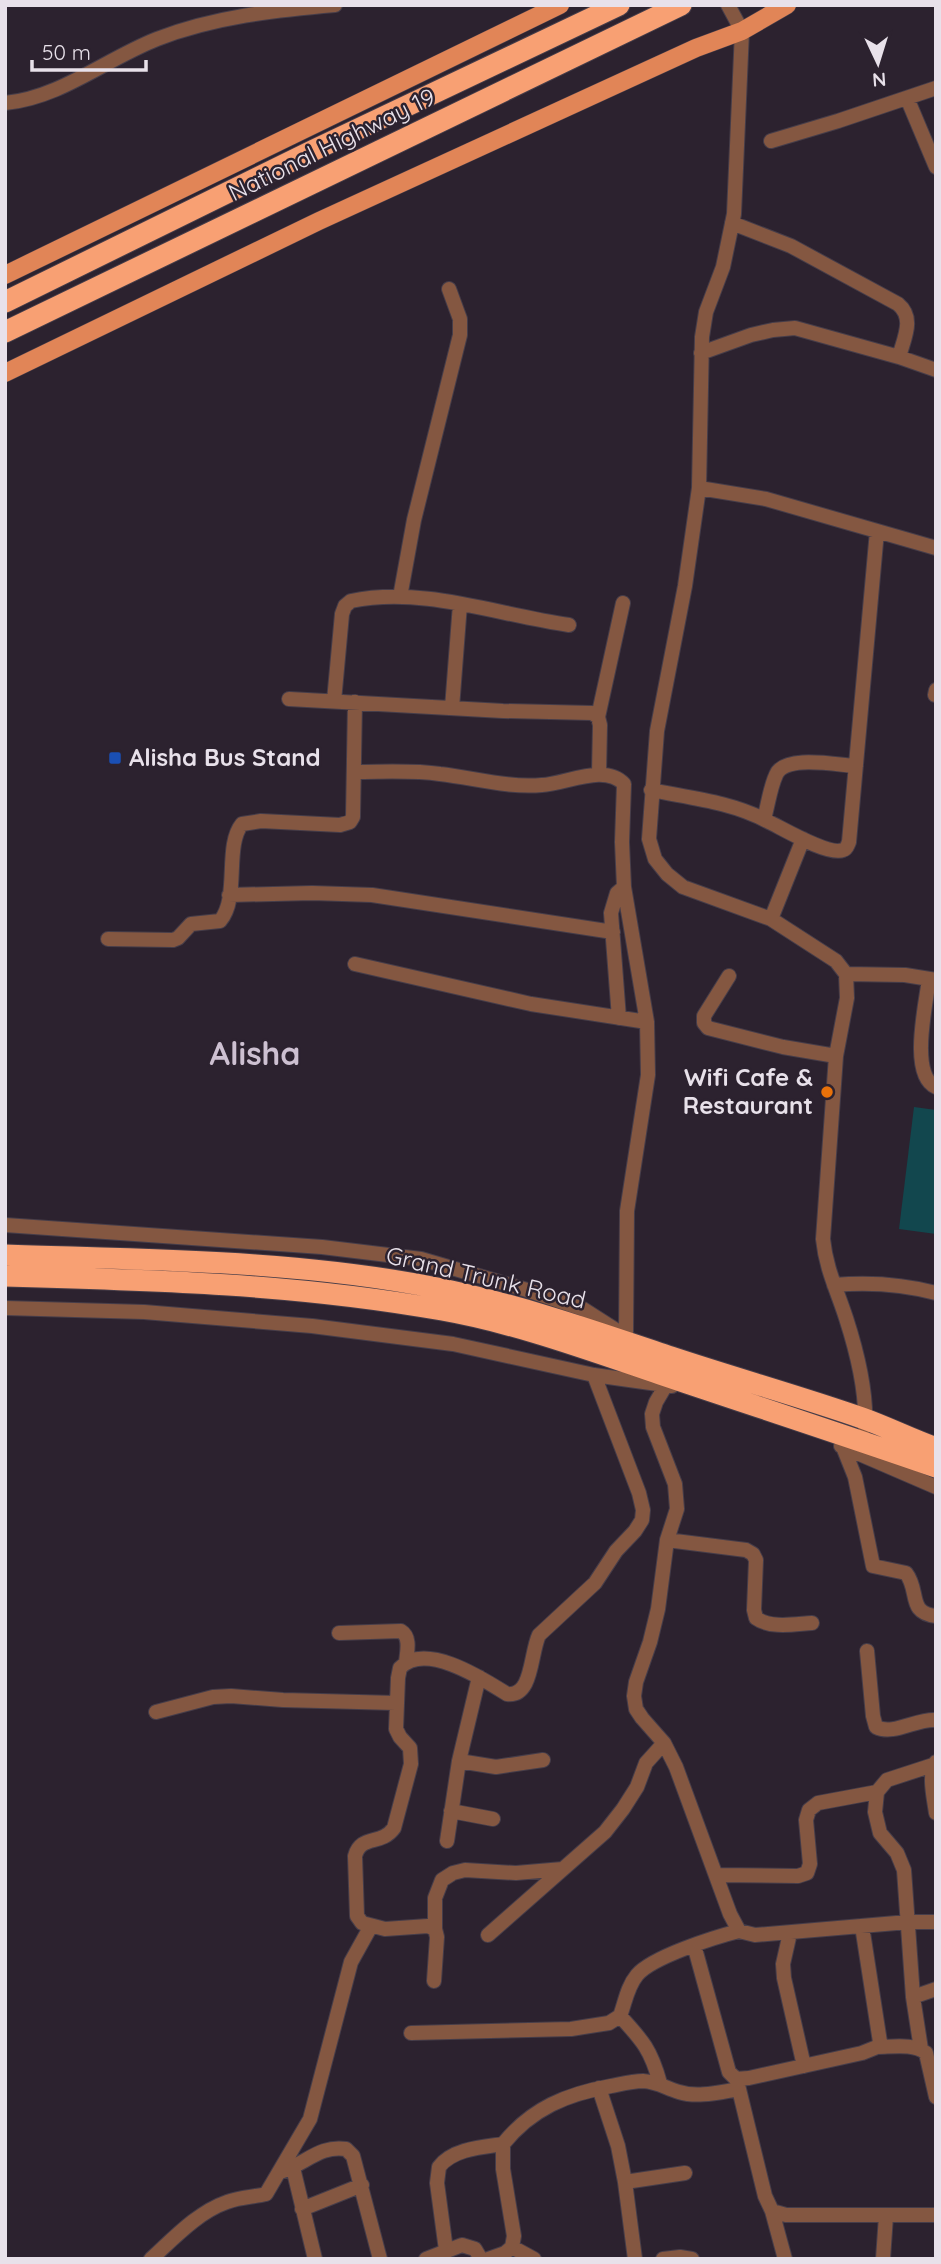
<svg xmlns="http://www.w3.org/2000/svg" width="941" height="2264" font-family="Quicksand,sans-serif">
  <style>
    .water { fill: #12474e }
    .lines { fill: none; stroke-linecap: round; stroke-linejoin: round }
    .minor-casing { stroke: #463d49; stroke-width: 16 }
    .major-casing { stroke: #463d49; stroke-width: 19 }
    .highway-casing { stroke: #463d49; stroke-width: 23 }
    .minor { stroke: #845741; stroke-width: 14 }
    .major { stroke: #e18557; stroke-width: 18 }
    .highway { stroke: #f8a073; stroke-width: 21 }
    .transit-dot { fill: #1a4fb4; stroke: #2c222f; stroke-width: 2.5 }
    .food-dot { fill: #e8710a; stroke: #2c222f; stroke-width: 2.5 }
    .labels { text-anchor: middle; stroke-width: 5; stroke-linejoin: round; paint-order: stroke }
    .street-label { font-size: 24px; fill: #e8e1ea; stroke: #2c222f }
    .poi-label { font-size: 24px; font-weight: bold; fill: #e8e1ea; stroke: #2c222f; text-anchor: start }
    .district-label { font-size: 32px; font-weight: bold; fill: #cdc0d1; stroke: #2c222f }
  </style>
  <rect width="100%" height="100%" fill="#2c222f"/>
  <!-- water -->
  <path class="water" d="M 914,1107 L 936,1110 L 936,1234 L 899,1229 Z"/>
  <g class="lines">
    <!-- minor casing -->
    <g class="minor-casing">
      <path id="minor" d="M 728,5 L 742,31 L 734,214 L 723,267 L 706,312 L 702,337 L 699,488 L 685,586 L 657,731 L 649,839 L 655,859 L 667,874 L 683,887 L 771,919 L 836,961 L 846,974 L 847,998 L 836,1056 L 823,1239 C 826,1269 837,1290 846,1318 C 857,1352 867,1391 865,1427
        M 907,98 L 936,167
        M 5,103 C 60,98 106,59 157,39 C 213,17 276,10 335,5
        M 771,141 L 838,121 L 936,88
        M 732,223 L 791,246 L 898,304 C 915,318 904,338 899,357
        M 701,353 L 751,335 L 773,330 L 795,328 L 899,357 L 936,370
        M 699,488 L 766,499 L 936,548
        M 400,597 L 414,520 L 460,335 L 460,319 L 449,289
        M 935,695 L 936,690
        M 289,699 L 503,711 L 592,713 L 598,717 L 600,725 L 599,774
        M 334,701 L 342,614 L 345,606 L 351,601 C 423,586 498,615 569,625
        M 452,708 L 460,604
        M 598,717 L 623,603
        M 355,772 C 383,772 412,770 440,774 C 475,778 507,788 542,785 C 566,784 605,763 624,784 L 622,842 L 624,887 L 647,1022 L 648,1075 L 627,1211 L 626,1336
        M 651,790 C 690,798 732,802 767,821 C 782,828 828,856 843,850 C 847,849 847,846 849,842 L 877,531
        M 764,819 C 768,805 770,788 776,775 C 784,754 837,765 856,766
        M 229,895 L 312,893 L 372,895 L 613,932
        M 771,919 L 803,839
        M 108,939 L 173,940 L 178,938 L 191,924 L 220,921 C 240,898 224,846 242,824 L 261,821 L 340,825 L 350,822 L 353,817 L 355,702
        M 355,964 L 531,1004 L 647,1022
        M 846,974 L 905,975 L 936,980
        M 729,976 L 704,1016 L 704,1023 L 708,1028 L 783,1047 L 836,1056
        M 929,979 C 926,1004 909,1075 936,1087
        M 619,1018 L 611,913 L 617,893 L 624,887
        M 5,1225 L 322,1247 L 421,1259 L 527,1290 L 583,1309 L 622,1334
        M 834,1285 C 868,1282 902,1284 936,1293
        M 5,1308 L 144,1312 L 312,1326 L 453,1344 L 594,1375 L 672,1386
        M 666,1385 L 656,1402 L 652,1414 L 653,1427 L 675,1484 L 677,1509 L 667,1540 L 658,1609 L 650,1642 L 636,1682 L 634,1696 L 636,1709 L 642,1718 L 664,1743 L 676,1767 L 730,1914 L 739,1931 L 755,1935 L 908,1922 L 936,1922
        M 841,1446 L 936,1487
        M 843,1447 L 855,1477 L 873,1566 L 906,1573 C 920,1591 907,1613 936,1616
        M 667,1540 L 746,1550 L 753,1554 L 756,1560 L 754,1610 L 756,1618 C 771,1629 795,1624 812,1623
        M 339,1633 L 401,1631 C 411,1637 407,1652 406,1662
        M 867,1651 L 873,1716 L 876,1727 C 894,1736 917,1718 936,1720
        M 156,1712 L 213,1697 L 231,1696 L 283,1700 L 396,1703
        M 459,1761 L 496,1767 L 543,1760
        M 936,1762 C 928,1775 934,1798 936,1813
        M 451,1811 L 493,1819
        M 447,1841 L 459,1761 L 479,1677
        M 716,1875 L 798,1876 L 807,1873 L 810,1864 L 806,1820 L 809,1810 L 818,1803 L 877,1792
        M 435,1929 L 435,1898 L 442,1880 L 453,1873 L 465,1870 L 516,1873 L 563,1869
        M 790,1933 L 783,1964 L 784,1978 L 804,2066
        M 488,1935 L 605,1832 L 623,1809 L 637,1787 L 646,1763 L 664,1743
        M 694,1945 L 729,2072 L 736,2079 L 749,2078 L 862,2053 L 877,2047 L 880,2042 L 862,1926
        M 434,1981 L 437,1937 L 435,1929 L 428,1926 L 385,1929 L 362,1923 L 357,1916 L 355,1856 C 361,1834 381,1846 394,1828 L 411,1764 L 410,1748 L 400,1737 L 396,1729 L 398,1678 L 400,1668 C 425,1641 483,1679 507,1694 C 533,1697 530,1654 539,1635 L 595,1583 L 616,1551 L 635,1531 L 642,1520 L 643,1510 L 639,1493 L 594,1375
        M 913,1997 L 936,1989
        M 620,2016 C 643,2041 651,2050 660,2083
        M 411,2033 L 571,2029 L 609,2023 L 620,2016 C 625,2003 627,1987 637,1975 C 652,1957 715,1937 739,1931
        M 877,2047 C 892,2047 914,2043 926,2053 L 936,2097
        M 921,2049 L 913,1997 L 904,1870 L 897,1853 L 880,1833 L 875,1812 L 877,1792 L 887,1780 L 933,1765
        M 737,2081 L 765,2196 L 772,2211 L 786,2215 L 936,2215
        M 599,2088 L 618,2146 L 625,2182 L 635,2259
        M 293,2168 L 315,2259
        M 280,2172 C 306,2164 319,2145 346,2149 L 353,2156 L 380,2259
        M 625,2182 L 685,2173
        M 302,2209 L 362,2185
        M 772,2211 L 785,2259
        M 512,2247 L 534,2259
        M 446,2250 L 437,2183 L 439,2167 C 452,2149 482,2147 503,2144
        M 151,2259 C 174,2238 198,2212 227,2202 C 240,2197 254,2197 266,2194 L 310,2119 L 351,1962 L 371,1926
        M 426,2259 L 462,2245 L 475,2249 L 481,2259
        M 488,2259 L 505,2253 L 512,2247 L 514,2236 L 503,2169 L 503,2144 C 532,2108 567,2094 611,2086 C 621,2084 633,2081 643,2081 C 659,2082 665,2088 679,2092 C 698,2098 720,2092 739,2089
        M 663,2259 L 680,2257 L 692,2259
        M 883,2259 L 886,2216"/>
    </g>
    <!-- major casing -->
    <g class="major-casing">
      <path id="major" d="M 5,275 L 560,5
        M 5,373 L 319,221 L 696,48 L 742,31 L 787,5"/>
    </g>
    <!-- highway casing -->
    <g class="highway-casing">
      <path id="highway" d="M 5,302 L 312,151 L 619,5
        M 5,332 L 681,5
        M 5,1255 C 149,1260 296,1260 437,1288 C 517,1304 594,1331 671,1357 C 734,1378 799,1396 862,1418 C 887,1427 911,1439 936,1448
        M 5,1276 C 151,1280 298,1284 442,1310 C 516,1323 589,1350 660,1374 C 752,1405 844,1435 936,1467"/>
    </g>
    <!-- minor -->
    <use href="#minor" class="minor"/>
    <!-- major -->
    <use href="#major" class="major"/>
    <!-- highway -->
    <use href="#highway" class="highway"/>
  </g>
  <!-- markers -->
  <rect class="transit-dot" x="108" y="751" width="14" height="14" rx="3.5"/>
  <circle class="food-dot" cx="827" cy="1092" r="7"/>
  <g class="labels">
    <!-- street labels -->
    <g class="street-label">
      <text transform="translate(332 145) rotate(-26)" y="8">National Highway 19</text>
      <text transform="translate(486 1278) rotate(13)" y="8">Grand Trunk Road</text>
    </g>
    <!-- poi labels -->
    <g class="poi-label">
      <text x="129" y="766">Alisha Bus Stand</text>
      <text x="813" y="1086" text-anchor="end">Wifi Cafe &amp;<tspan x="813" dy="28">Restaurant</tspan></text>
    </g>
    <!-- district labels -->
    <g class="district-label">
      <text x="255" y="1065">Alisha</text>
    </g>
  </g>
  <!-- border -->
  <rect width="941" height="2264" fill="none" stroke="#e8e1ea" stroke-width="14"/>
  <!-- north arrow -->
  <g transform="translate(878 63) rotate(176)" stroke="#2c222f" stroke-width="5" paint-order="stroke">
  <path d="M0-5L12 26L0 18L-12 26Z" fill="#e8e1ea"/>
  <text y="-10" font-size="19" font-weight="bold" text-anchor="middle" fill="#e8e1ea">N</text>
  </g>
  <!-- scale -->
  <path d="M32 60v10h114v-10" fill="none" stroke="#e8e1ea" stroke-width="3.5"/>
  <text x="42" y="60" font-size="21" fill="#e8e1ea" stroke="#2c222f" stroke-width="5" paint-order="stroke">50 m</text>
</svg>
